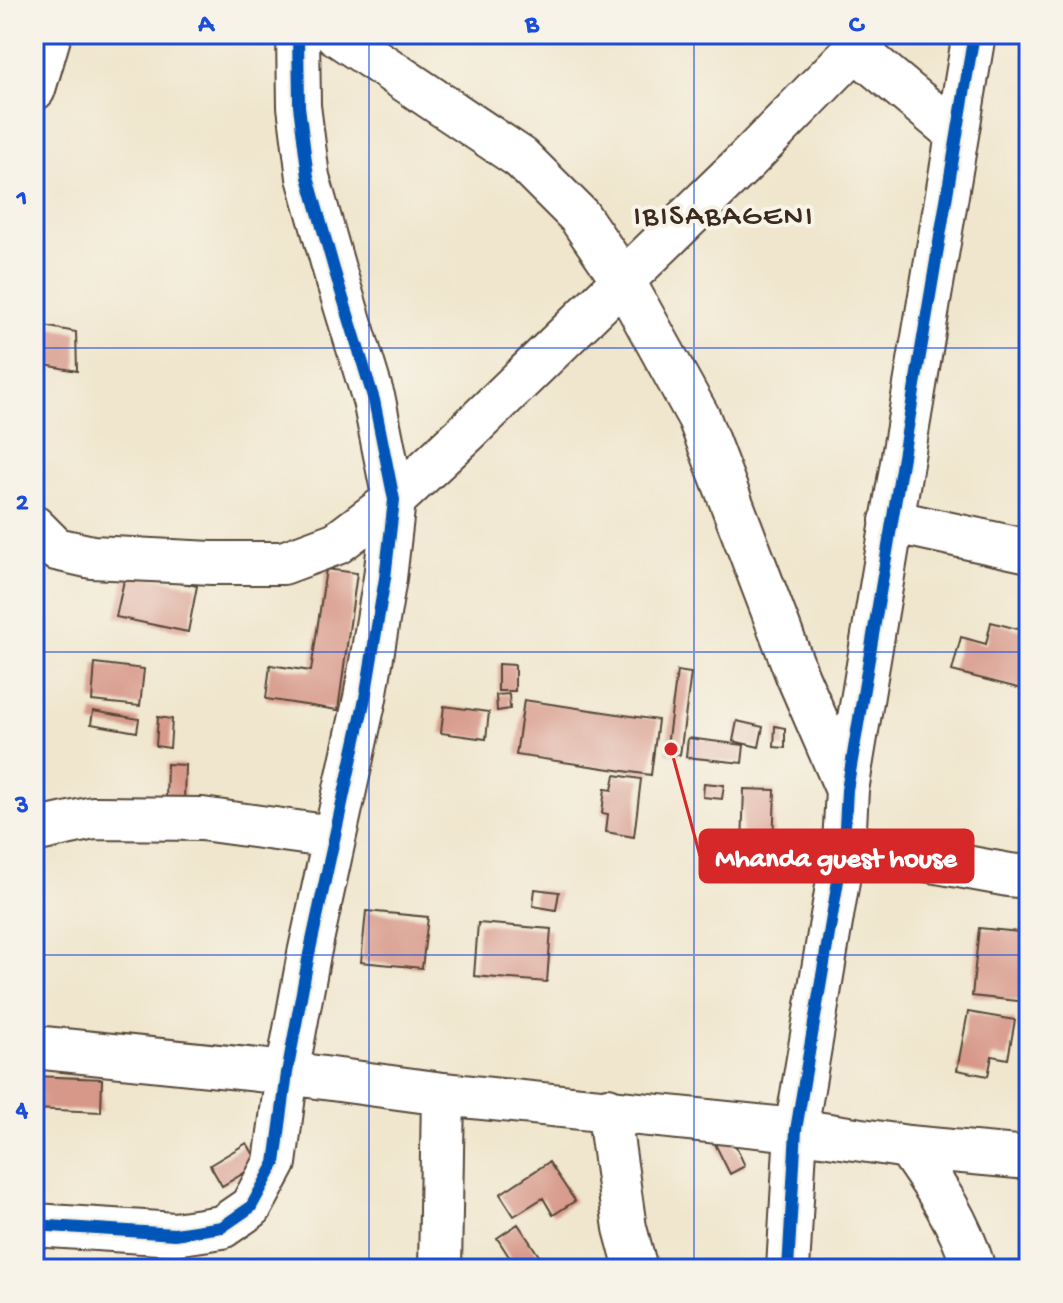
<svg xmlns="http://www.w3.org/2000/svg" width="1063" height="1303" font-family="'Gochi Hand',sans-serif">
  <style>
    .building { fill: #d79889 }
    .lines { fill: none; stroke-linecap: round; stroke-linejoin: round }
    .minor-casing { stroke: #564638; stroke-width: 46 }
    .minor { stroke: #fff; stroke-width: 42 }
    .cycleway-casing { stroke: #f7f3e8; stroke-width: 17 }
    .cycleway { stroke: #0057b8; stroke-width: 12 }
    .grid { fill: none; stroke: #1d4ed8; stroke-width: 2; stroke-opacity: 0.55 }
    .labels { text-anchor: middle; stroke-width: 8; stroke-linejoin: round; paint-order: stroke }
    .quarter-label { font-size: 30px; letter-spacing: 2px; fill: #3b2a1e; stroke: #f7f3e8 }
    .leader { fill: none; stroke: #d62828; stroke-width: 3 }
    .callout-dot { fill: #d62828; stroke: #f7f3e8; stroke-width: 3 }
    .callout { fill: #d62828; stroke: #d62828; stroke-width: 3 }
    .callout-label { font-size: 28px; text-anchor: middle; font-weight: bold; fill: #fff }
    .neatline { fill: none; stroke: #1d4ed8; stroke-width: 3 }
    .grid-label { font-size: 26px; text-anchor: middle; font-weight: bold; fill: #1d4ed8 }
  </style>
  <rect width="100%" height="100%" fill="#f7f3e8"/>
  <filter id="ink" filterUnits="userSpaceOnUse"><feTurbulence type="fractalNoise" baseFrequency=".0125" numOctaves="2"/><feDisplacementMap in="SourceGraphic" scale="16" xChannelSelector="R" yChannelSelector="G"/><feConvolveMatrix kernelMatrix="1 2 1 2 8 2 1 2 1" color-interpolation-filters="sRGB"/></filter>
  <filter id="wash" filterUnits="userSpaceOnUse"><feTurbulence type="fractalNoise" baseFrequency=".006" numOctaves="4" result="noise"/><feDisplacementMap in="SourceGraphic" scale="32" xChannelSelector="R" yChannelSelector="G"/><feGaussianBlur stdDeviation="1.8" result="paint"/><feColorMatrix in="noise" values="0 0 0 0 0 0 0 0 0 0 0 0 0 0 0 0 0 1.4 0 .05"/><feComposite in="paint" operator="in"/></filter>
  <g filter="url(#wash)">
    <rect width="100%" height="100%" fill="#f0e6cd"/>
    <g id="blocks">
      <!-- building -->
      <path class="building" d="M 34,324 L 76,332 L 77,371 L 34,363 Z
        M 326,569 L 357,573 L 338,710 L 266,699 L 270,665 L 311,671 Z
        M 126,571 L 197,586 L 188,632 L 116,617 Z
        M 991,622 L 1029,632 L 1029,662 L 1022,689 L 952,671 L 961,637 L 986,644 Z
        M 95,663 L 144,669 L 140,706 L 92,701 Z
        M 498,664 L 515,665 L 515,691 L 498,691 Z
        M 677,671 L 691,673 L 680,755 L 666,753 Z
        M 509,694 L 510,709 L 497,711 L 496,695 Z
        M 524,700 L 658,720 L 651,775 L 516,755 Z
        M 444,706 L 489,712 L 486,739 L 441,733 Z
        M 93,711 L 139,719 L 137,732 L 91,724 Z
        M 158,717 L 172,719 L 170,748 L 156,746 Z
        M 737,721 L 763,727 L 759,747 L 733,741 Z
        M 775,726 L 785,728 L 785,748 L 774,747 Z
        M 688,738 L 744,745 L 742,763 L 686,757 Z
        M 167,764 L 185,765 L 184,802 L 166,801 Z
        M 615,775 L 641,779 L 634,837 L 606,832 L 608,814 L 602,813 L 605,789 L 612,790 Z
        M 704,783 L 724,785 L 722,799 L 703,797 Z
        M 744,789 L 775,790 L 773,846 L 742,845 Z
        M 535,889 L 559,892 L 556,910 L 533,906 Z
        M 366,911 L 428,917 L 422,968 L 361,962 Z
        M 478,923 L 551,929 L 547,982 L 474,976 Z
        M 979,928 L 1029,933 L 1028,1002 L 972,996 Z
        M 968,1012 L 1015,1020 L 1008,1059 L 992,1056 L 988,1076 L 957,1070 Z
        M 34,1076 L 102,1079 L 101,1112 L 34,1109 Z
        M 731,1136 L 745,1166 L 730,1174 L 715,1144 Z
        M 247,1143 L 259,1164 L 222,1186 L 210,1165 Z
        M 549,1162 L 575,1201 L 553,1215 L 543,1198 L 514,1216 L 500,1194 Z
        M 518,1224 L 545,1265 L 539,1269 L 517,1269 L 497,1238 Z"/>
    </g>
  </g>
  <g filter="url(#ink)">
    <use href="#blocks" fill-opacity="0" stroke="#564638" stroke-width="2"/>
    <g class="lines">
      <!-- minor casing -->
      <g class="minor-casing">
        <path id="minor" d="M 336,34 L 521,158 L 579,216 L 623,280 L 699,418 L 797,675 L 847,790
          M 855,49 L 957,134
          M 34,89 L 50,34
          M 891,521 L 1029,551
          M 34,527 L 56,549 L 92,557 L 212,563 L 283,563 L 337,543 L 394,500 L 467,432 L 747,160 L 870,34
          M 34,831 L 93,818 L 202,819 L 333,837
          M 844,845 L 1009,875 L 1029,877
          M 34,1047 L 287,1073 L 443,1094 L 796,1130 L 908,1147 L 1029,1158
          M 608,1109 L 625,1228 L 636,1269
          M 908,1147 C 936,1187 960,1222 974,1269
          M 34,1225 L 175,1234 L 222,1227 L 251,1207 L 275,1163 L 287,1073 L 309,954 L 365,698 L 385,578 L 394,500 L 374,400 L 334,269 L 308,177 L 299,106 L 298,34
          M 440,1269 L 443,1094
          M 788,1269 L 796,1130 L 844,845 L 847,790 L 974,34"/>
      </g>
      <!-- minor -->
      <use href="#minor" class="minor"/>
      <!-- cycleway casing -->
      <g class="cycleway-casing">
        <path id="cycleway" d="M 34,1225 L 175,1234 L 222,1227 L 251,1207 L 275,1163 L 287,1073 L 309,954 L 365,698 L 385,578 L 394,500 L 374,400 L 334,269 L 308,177 L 299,106 L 298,34
          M 788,1269 L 796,1130 L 844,845 L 847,790 L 974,34"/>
      </g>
      <!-- cycleway -->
      <use href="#cycleway" class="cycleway"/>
    </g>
  </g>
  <!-- grid -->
  <path class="grid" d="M 369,34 L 369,1269M 694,34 L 694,1269M 34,348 L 1029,348M 34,652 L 1029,652M 34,955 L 1029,955"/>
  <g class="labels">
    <!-- quarter labels -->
    <g class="quarter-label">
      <text x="724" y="224">IBISABAGENI</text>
    </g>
  </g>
  <!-- callouts -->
  <path class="leader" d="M671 749L700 856"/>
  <circle class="callout-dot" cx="671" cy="749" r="8"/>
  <rect class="callout" x="700" y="830" width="273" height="52" rx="8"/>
  <g class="callout-label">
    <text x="836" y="866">Mhanda guest house</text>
  </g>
  <!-- margin -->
  <rect width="1063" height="1303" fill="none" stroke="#f7f3e8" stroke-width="88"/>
  <rect x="44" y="44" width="975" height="1215" class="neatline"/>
  <g class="grid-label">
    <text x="206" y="31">A</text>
    <text x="532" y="31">B</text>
    <text x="856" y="31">C</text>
    <text x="22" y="205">1</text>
    <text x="22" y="509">2</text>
    <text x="22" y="812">3</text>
    <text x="22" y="1116">4</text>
  </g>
</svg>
